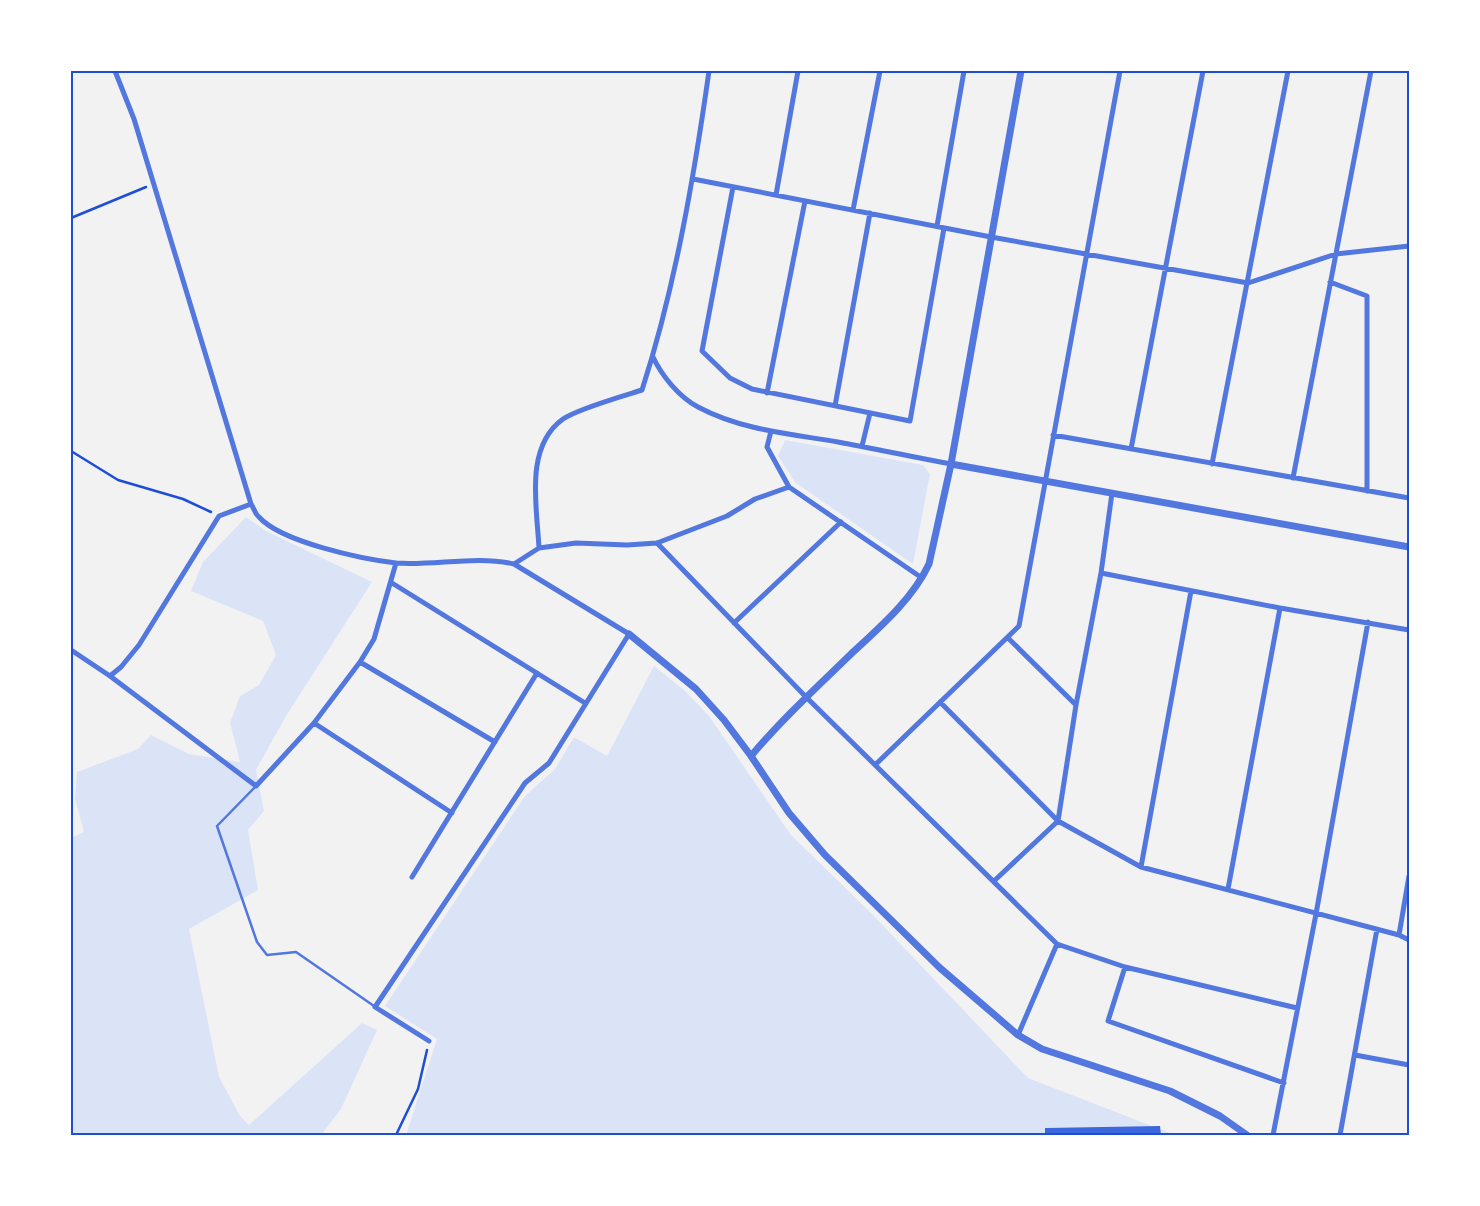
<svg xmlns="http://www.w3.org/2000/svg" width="1480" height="1206" font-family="'Roboto Condensed',sans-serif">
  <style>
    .green { fill: #dbe4f7 }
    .building { fill: #3d67dc }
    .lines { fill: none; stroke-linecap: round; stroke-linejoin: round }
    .path { stroke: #1d4ed8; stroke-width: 2.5 }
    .service { stroke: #5277de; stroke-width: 2.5 }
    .minor { stroke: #5277de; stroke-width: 5 }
    .tertiary { stroke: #5277de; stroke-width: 7 }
    .neatline { fill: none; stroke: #1d4ed8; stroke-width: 2 }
  </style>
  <rect width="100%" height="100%" fill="#f2f2f2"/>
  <!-- green -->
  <path class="green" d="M 785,440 L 923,465 L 930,474 L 913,564 L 796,483 L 778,456 Z
    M 246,517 L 266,531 L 372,582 L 286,716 L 256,770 L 264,811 L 248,830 L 258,890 L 189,929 L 219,1077 L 240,1116 L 249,1125 L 362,1023 L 377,1030 L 341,1109 L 321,1135 L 71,1135 L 71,838 L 84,832 L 75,799 L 77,772 L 138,749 L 151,735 L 189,754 L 240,762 L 230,723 L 240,696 L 259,685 L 276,655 L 263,621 L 191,591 L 203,562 Z
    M 654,666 L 684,690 L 709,716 L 791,835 L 871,913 L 1028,1078 L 1175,1135 L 406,1135 L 437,1039 L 385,1006 L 525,796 L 555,769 L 574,737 L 607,756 Z"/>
  <!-- building -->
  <path class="building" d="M 1160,1126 L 1161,1135 L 1045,1135 L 1045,1128 Z"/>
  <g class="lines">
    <!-- path -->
    <path class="path" d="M 71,218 L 146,187
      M 71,451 L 118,480 L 183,499 L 211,512
      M 396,1135 L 418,1089 L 427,1050"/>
    <!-- service -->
    <path class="service" d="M 256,786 L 217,826 L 257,942 L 267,955 L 296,952 L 374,1006"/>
    <!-- minor -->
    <path class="minor" d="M 115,71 L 134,119 L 251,504 C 254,508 255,514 259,517 C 281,542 362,559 396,563 C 435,566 475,555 514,564 L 629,634 L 549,763 L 525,783 L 375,1007 L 429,1041
      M 693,179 L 991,237 L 1248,283 L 1336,254 L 1409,246
      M 733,187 L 702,351 L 730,378 L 752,389 L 910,421 L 944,228
      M 776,195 L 798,71
      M 853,210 L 880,71
      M 937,226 L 964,71
      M 1330,282 L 1367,296 L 1367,491
      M 653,357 C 662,376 679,397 698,407 C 741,430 791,434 838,442 C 876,449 913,457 951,464
      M 767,393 L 805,201
      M 835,406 L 870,213
      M 771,431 L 767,447 L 789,487 L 922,578
      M 1053,435 L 1409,498
      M 862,446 L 870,413
      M 1131,449 L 1203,71
      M 1212,464 L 1288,71
      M 1293,478 L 1371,71
      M 657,543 L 806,697 L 1057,944 L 1125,967 L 1297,1008
      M 539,548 L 576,543 L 627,545 L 657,543 L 727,516 L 755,499 L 789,487
      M 514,564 L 539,548 C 537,507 524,447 563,419 C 577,409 623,396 642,390 C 675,288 694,177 709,71
      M 1101,573 L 1280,608 L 1409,630
      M 392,583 L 585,703
      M 734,623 L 841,522
      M 1008,638 L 1076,705
      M 71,650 L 110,676 L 121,667 L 139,645 L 219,516 L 251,504
      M 360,662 L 495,742
      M 110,676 L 256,786 L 314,723 L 360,662 L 374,639 L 396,563
      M 940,702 L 1058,821 L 1141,867 L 1399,935 L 1409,940
      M 314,723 L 452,813
      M 875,765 L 1019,626 L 1120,71
      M 1141,867 L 1191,591
      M 412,877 L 537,673
      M 994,881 L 1058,821 L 1076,705 L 1101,573 L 1112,493
      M 1228,889 L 1280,608
      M 1399,935 L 1409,876
      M 1125,967 L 1108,1021 L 1284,1083
      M 1018,1035 L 1057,944
      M 1355,1055 L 1409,1065
      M 1273,1135 L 1316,914 L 1368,622
      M 1340,1135 L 1377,929"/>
    <!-- tertiary -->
    <path class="tertiary" d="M 951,464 L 1409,547
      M 629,634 L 696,689 L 724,720 L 751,756 L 789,813 L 825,855 L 940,968 L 1018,1035 L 1042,1049 L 1170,1091 L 1220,1116 L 1247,1135
      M 751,756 C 782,719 817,687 851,654 C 879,628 912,600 929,564 L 951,464 L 1021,71"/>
  </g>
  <!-- border -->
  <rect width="1480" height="1206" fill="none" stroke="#ffffff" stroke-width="145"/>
  <rect x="72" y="72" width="1336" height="1062" class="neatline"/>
</svg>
